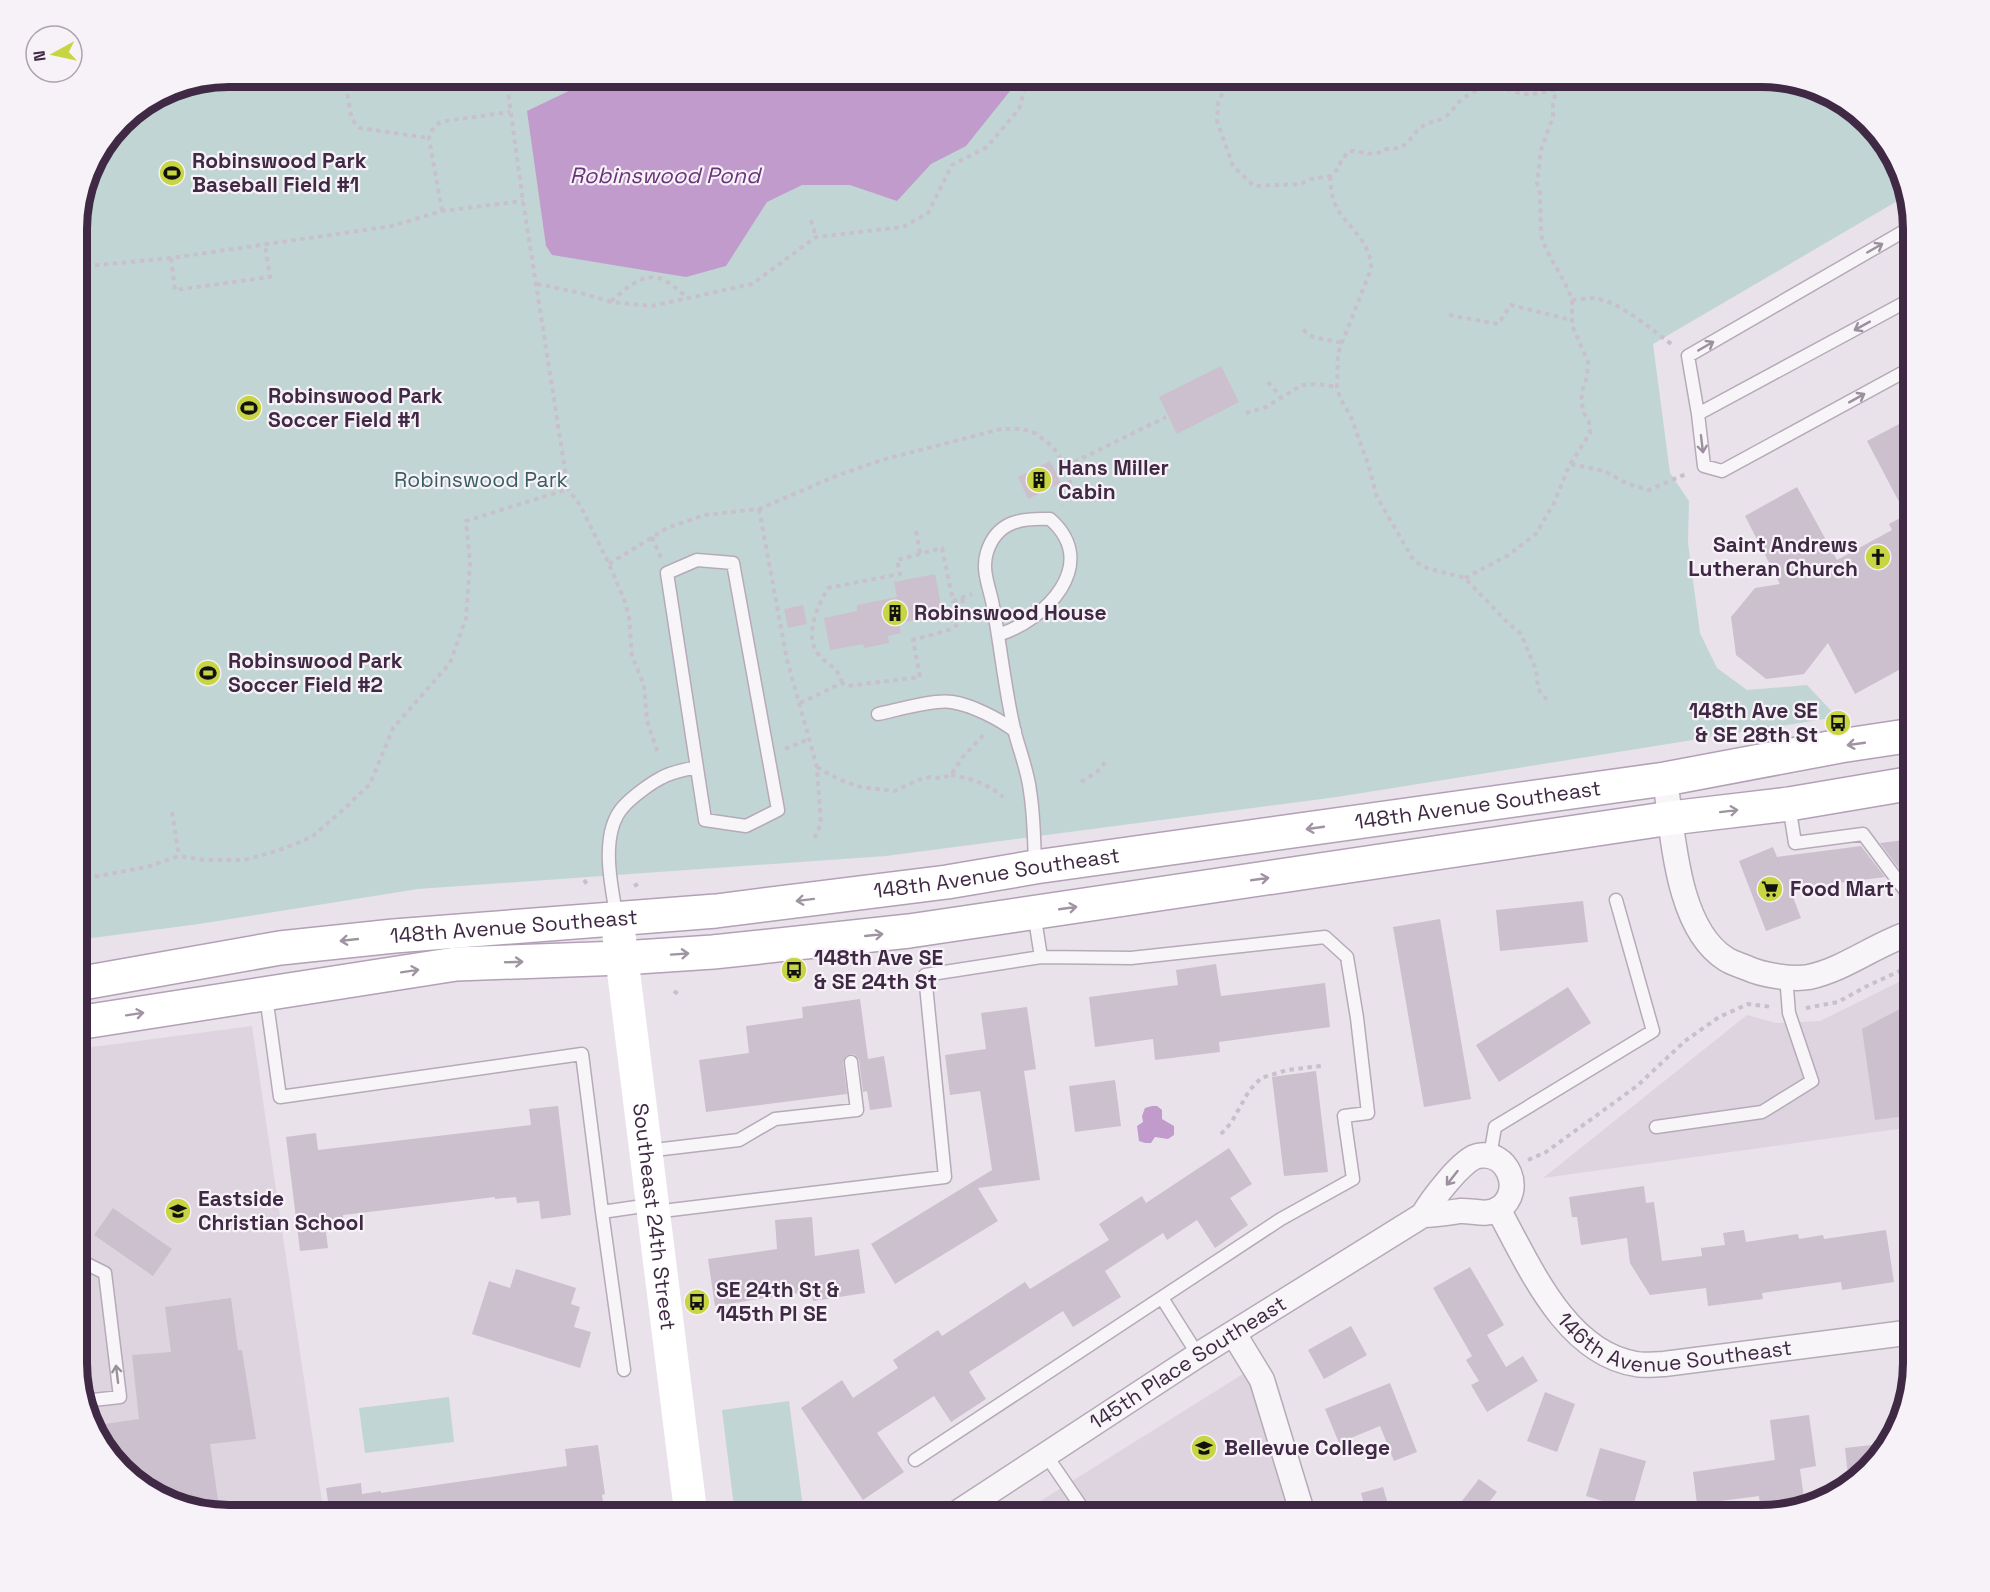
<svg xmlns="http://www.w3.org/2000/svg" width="1990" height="1592" font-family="'Space Grotesk',sans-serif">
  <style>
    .built { fill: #ded4e0 }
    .green { fill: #c2d5d5 }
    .water { fill: #c09bcc }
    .building { fill: #ccbfce }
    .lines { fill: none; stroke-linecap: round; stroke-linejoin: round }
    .lane-casing { stroke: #b6aab9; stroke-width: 15 }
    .street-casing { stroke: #b6aab9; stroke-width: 27 }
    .primary-casing { stroke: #b3a0b7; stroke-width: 36 }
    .path { stroke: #c8c0ca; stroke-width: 4; stroke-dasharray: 4.5 4.5; stroke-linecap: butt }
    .lane { stroke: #f8f5f9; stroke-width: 12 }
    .street { stroke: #f8f5f9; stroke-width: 24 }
    .secondary { stroke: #fff; stroke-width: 33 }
    .primary { stroke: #fff; stroke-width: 33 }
    .oneway { stroke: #9c8f9e }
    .oneway2 { stroke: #a094a2 }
    .labels { text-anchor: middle; stroke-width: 4.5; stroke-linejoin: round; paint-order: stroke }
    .poi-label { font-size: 21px; font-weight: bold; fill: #402944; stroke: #f7f2f8; text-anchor: start }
    .park-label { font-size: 21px; fill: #355e60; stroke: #f7f2f8 }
    .street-label { font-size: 21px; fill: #402944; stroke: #f7f2f8 }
    .water-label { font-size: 22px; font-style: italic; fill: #6b317a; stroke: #f7f2f8 }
    .rim { fill: none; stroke: #402944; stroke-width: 8 }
  </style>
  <rect width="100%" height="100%" fill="#e9e2eb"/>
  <!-- built -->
  <path class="built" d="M 1913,975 L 1913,1127 L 1543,1178 L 1747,1015 L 1776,1023 L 1820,1021 Z
    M 252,1026 L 324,1515 L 228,1515 L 180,1507 L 129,1478 L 92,1431 L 77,1373 L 77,1049 Z
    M 1254,1367 L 1303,1515 L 1018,1515 Z"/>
  <!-- green -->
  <path class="green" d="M 229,77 L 1762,77 L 1810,85 L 1861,114 L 1898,162 L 1906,196 L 1653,344 L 1670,473 L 1689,501 L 1688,543 L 1700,633 L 1717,668 L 1747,690 L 1807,685 L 1837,717 L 1337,797 L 886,856 L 418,889 L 199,924 L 77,940 L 77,218 L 92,162 L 128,115 L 171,88 Z
    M 449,1397 L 454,1442 L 365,1453 L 359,1408 Z
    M 789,1401 L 804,1515 L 735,1515 L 722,1410 Z"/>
  <!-- water -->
  <path class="water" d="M 637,77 L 1009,77 L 1010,91 L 966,146 L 931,164 L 897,201 L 850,185 L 802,185 L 767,202 L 726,266 L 686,277 L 552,255 L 546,246 L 527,111 L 577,87 Z
    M 1152,1106 L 1157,1106 L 1162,1110 L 1162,1119 L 1174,1126 L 1174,1135 L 1168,1139 L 1155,1137 L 1151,1143 L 1145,1143 L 1139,1141 L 1137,1126 L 1143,1122 L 1142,1116 L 1145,1108 Z"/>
  <!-- building -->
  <path class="building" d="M 1221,366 L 1239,402 L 1177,434 L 1159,397 Z
    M 1901,423 L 1904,429 L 1914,424 L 1914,646 L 1901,652 L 1908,665 L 1855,694 L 1828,643 L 1804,674 L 1766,679 L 1736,655 L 1731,617 L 1755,588 L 1780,584 L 1745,516 L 1797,487 L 1837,560 L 1892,530 L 1889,524 L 1906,515 L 1867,441 Z
    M 1050,461 L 1061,483 L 1028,499 L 1018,477 Z
    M 935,574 L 943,615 L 899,623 L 901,633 L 888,636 L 889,643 L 864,648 L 863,644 L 830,650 L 824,618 L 857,611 L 857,605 L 897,597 L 894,582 Z
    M 803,605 L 807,624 L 788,628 L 784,609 Z
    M 1913,839 L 1913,873 L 1903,874 L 1880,843 Z
    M 1861,846 L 1885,877 L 1790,889 L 1801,918 L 1766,931 L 1739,861 L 1773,847 L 1777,857 Z
    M 1583,901 L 1588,942 L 1500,951 L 1496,910 Z
    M 1440,919 L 1471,1099 L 1424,1107 L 1393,927 Z
    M 1216,964 L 1221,996 L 1325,983 L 1330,1027 L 1219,1042 L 1220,1052 L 1155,1060 L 1153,1039 L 1095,1047 L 1089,997 L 1178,985 L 1176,970 Z
    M 1568,987 L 1591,1023 L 1499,1082 L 1476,1045 Z
    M 860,999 L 868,1059 L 884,1056 L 892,1107 L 870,1110 L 867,1091 L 863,1092 L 859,1060 L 855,1055 L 851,1054 L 846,1056 L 843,1062 L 847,1094 L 706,1112 L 699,1060 L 749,1053 L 746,1026 L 803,1018 L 802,1007 Z
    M 1913,1002 L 1913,1115 L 1875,1120 L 1862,1029 Z
    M 1027,1007 L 1036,1069 L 1024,1071 L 1040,1180 L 978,1188 L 998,1221 L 895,1284 L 871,1244 L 992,1170 L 980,1091 L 950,1095 L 945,1055 L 986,1049 L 981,1013 Z
    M 1316,1071 L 1328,1172 L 1284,1176 L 1272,1077 Z
    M 1115,1080 L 1121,1126 L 1075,1132 L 1069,1086 Z
    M 558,1106 L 571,1215 L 541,1219 L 539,1201 L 517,1203 L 516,1197 L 495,1199 L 495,1197 L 343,1215 L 344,1222 L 325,1225 L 328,1248 L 300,1251 L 286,1137 L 316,1133 L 318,1150 L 531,1125 L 529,1109 Z
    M 1229,1148 L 1252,1184 L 1230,1198 L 1248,1225 L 1215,1248 L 1197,1220 L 1167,1240 L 1163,1233 L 1105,1271 L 1121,1297 L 1073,1327 L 1063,1311 L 969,1372 L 986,1399 L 951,1422 L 934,1396 L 877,1433 L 904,1472 L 863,1500 L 801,1408 L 842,1380 L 853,1398 L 898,1368 L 893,1360 L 938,1330 L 942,1336 L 1025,1282 L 1030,1289 L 1109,1240 L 1099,1224 L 1142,1196 L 1146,1203 Z
    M 1644,1186 L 1646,1203 L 1654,1202 L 1662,1261 L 1702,1256 L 1701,1248 L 1725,1245 L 1723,1233 L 1744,1230 L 1746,1242 L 1798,1234 L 1799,1239 L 1823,1235 L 1824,1239 L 1886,1230 L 1894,1282 L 1842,1290 L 1841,1282 L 1762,1293 L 1763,1299 L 1708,1306 L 1706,1288 L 1650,1295 L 1630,1263 L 1627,1238 L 1581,1245 L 1577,1217 L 1572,1217 L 1569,1197 Z
    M 113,1208 L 172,1249 L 153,1276 L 94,1235 Z
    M 812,1217 L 815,1256 L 859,1249 L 865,1293 L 813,1301 L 811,1291 L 715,1306 L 708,1259 L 777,1249 L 775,1220 Z
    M 1470,1267 L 1504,1325 L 1487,1335 L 1506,1367 L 1523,1356 L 1538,1381 L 1487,1412 L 1471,1385 L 1479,1381 L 1466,1360 L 1472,1356 L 1433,1288 Z
    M 516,1269 L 576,1288 L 571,1304 L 580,1307 L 574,1327 L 591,1332 L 580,1368 L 472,1334 L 489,1281 L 510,1288 Z
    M 231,1298 L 238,1350 L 242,1350 L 256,1439 L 210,1444 L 220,1514 L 180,1507 L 129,1478 L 92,1431 L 91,1426 L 139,1419 L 132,1355 L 171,1352 L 165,1307 Z
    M 1351,1326 L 1367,1355 L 1324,1379 L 1308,1350 Z
    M 1390,1383 L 1417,1452 L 1394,1461 L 1380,1426 L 1339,1443 L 1325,1409 Z
    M 1545,1392 L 1575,1404 L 1557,1452 L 1527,1441 Z
    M 1809,1415 L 1816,1466 L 1800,1469 L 1804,1498 L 1760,1505 L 1759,1496 L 1697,1504 L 1693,1472 L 1775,1460 L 1770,1420 Z
    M 1889,1443 L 1876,1463 L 1849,1484 L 1845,1448 Z
    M 598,1445 L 605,1494 L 602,1495 L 605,1515 L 330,1515 L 326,1488 L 361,1483 L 362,1494 L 381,1491 L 381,1493 L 567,1466 L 565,1449 Z
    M 1600,1448 L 1646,1461 L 1632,1510 L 1586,1496 Z
    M 1479,1479 L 1497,1492 L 1479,1515 L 1451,1515 Z
    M 1383,1487 L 1391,1515 L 1367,1515 L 1361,1493 Z"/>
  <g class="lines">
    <!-- lane casing -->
    <g class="lane-casing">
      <path id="lane" d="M 1913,367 L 1722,471 L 1704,466 L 1698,414 L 1913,298
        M 1698,414 L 1688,356 L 1913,226
        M 697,560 L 733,563 L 778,810 L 746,826 L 705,820 L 667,573 Z
        M 998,635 C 1046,620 1101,564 1050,519 C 1021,518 997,521 987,552 C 981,571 990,588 993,606 C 1001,648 1005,692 1015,733 C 1020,752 1028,772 1030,791 C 1034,815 1034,840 1035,864
        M 878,714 C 897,710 934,699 952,702 C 972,705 999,719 1015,731
        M 1789,805 L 1795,843 L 1863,834 L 1913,901
        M 1034,913 L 1041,957
        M 617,918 C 611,886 599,832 624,806 C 632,797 651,783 661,778 C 671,772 685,770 696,767
        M 266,996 L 280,1097 L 582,1054 L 602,1212
        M 1656,1127 L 1762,1112 L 1812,1081 L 1789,1013 L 1786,976
        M 646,1151 L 739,1140 L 775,1119 L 857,1110 L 851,1062
        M 1490,1156 L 1495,1127 L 1653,1031 L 1616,900
        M 654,1212 L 945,1177 L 925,975 L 1041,957 L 1131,958 L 1325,937 L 1347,957 L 1357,1018 L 1368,1113 L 1344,1116 L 1353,1179 L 1281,1219 L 915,1460
        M 77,1259 L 105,1273 L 120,1397 L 84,1401
        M 1162,1298 L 1198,1355
        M 624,1370 L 602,1212 L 650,1205
        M 1046,1455 L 1087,1515"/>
    </g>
    <!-- street casing -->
    <g class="street-casing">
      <g id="street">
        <path d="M 1665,779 C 1673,832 1676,928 1726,959 C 1732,963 1740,965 1747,968 C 1762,975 1792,980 1809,977 C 1846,969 1877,943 1913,932"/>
        <path id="s1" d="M 1498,1209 C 1529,1265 1565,1353 1636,1364 C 1644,1366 1655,1364 1664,1364 L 1913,1332"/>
        <path d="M 1234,1334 L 1262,1380 L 1303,1515"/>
        <path id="s2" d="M 954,1515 L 1198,1355 L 1423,1215 C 1431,1201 1463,1158 1478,1156 C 1508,1150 1524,1191 1500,1208 C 1487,1217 1473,1210 1460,1211 C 1447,1213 1436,1215 1423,1215"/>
      </g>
    </g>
    <!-- primary casing -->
    <g class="primary-casing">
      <g id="primary">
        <path id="s4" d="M 77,984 L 280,948 L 394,936 L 716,911 L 947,882 L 1035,867 L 1665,779 L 1840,746 L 1913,735"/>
        <path d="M 77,1023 L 456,964 L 622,958 L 713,952 L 909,931 L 1671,818 L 1789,804 L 1913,783"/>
      </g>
    </g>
    <!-- path -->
    <path class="path" d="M 327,77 C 353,90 346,95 352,120 L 360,128 L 429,138
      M 506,77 L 523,201 L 568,489 L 580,505 L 609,564 L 625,602 L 629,618 L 632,656 L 644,685 L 647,721 L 658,753
      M 1230,77 L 1218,103 L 1217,121 L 1233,166 L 1254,186 L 1300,184 L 1311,179 L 1330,176 L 1339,168 L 1341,160 L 1349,151 C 1363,150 1373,159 1384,149 C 1413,150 1407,135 1426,124 C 1432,121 1438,122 1443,118 C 1451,114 1454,107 1459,102 C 1464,97 1473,92 1479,89 C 1495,81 1513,94 1529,94 C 1549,93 1574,84 1592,77
      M 1330,176 C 1331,186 1331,195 1335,204 C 1345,226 1372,241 1371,269 L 1338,353 L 1337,387 L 1340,398 L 1351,417 L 1368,464 L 1377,497 L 1414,561 L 1427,568 L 1465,578 L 1508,623 L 1521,634 L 1536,670 L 1538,689 L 1547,700
      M 442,211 L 429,138 C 431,129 436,123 445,121 L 510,112
      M 811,220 L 816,237
      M 171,258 L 175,290 L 270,277 L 265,245
      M 77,267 L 171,258 L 392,226 L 442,211 L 523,201
      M 537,284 L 581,293 L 611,302 L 652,306 L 752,284 L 816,237 L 903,227 L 928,213 L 952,165 L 987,147 L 1019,109 L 1028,77
      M 1572,300 C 1578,300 1585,298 1591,298 C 1618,299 1653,331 1674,346
      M 611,301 C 624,291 641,273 659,278 C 669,281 680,292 688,298
      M 1449,315 L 1498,324 L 1511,305 L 1571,320
      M 1303,330 L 1313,337 L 1343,343
      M 1268,382 L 1281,397
      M 1246,413 L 1266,407 L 1302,385 L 1317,384 L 1337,387
      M 1571,464 L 1604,471 L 1628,484 L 1649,490 L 1688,473
      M 1066,466 L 1166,417
      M 759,509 L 787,660 L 817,767 L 821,824 L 814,839
      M 916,531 L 920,553
      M 652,537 L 661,558
      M 609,564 L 667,528 L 704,515 L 759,509 L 836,476 L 882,460 L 1001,429 L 1022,429 L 1035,433 L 1052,446 L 1066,466 L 1070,482 L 1069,494 L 1063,506
      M 1465,578 L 1507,556 L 1536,534 L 1554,503 L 1569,466 L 1590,433 L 1589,422 L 1584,413 L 1581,401 L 1583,388 L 1587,377 L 1588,362 L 1572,325 L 1572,300 L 1568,289 L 1546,249 L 1541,235 L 1540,193 L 1537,183 L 1541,150 L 1553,117 L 1553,104 L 1559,77
      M 842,683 C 837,665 829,667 819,655 C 803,637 818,605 828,588 L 900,574 L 897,560 L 942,548 L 953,601 L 972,594
      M 800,703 L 842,683 L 847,686 L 920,677 L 913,640 L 952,629 C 963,620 965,612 962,598
      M 785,749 L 809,739
      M 817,767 L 840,780 L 861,787 L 894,791 L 918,780 L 930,777 L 942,778 L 951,775 L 962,758 L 985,733
      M 951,775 C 970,778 989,784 1003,797
      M 1081,782 L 1098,771 L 1107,760
      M 172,812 L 179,856
      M 77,880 L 147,867 L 179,856 L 204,860 L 244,860 L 277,851 L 312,837 L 346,807 L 370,784 L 393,728 L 450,663 L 466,618 L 470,563 L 466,521 L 568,489
      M 584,880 L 587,884
      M 634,886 L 638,884
      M 674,991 L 678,994
      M 1806,1008 L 1838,1002 L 1869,985 L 1913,965
      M 1221,1134 L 1231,1123 L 1249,1091 L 1261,1078 L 1287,1070 L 1321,1066
      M 1528,1160 L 1546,1152 L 1637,1086 L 1685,1041 L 1719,1017 L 1748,1004 L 1772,1007"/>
    <!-- lane -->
    <use href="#lane" class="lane"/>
    <!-- street -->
    <use href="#street" class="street"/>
    <!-- secondary -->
    <path class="secondary" id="s3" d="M 617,919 L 691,1515"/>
    <!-- primary -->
    <use href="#primary" class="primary"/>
  </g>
  <!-- one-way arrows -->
  <defs><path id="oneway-shaft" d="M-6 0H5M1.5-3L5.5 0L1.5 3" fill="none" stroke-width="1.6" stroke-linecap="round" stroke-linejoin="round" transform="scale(1.5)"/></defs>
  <g class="oneway">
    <use href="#oneway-shaft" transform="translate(1875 248) rotate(-30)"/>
    <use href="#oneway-shaft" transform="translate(1862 326) rotate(151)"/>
    <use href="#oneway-shaft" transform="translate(1706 346) rotate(-30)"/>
    <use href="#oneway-shaft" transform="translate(1857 398) rotate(-29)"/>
    <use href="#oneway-shaft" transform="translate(1702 444) rotate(83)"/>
    <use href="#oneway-shaft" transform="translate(1452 1178) rotate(128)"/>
    <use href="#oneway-shaft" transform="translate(117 1374) rotate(-97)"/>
  </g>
  <g class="oneway2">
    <use href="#oneway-shaft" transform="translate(1856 744) rotate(172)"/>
    <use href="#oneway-shaft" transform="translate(1729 811) rotate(-7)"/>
    <use href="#oneway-shaft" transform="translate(1315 828) rotate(172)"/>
    <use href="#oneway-shaft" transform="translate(1260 879) rotate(-8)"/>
    <use href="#oneway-shaft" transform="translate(805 900) rotate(173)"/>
    <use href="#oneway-shaft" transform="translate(1068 908) rotate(-8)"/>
    <use href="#oneway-shaft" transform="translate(874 935) rotate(-6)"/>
    <use href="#oneway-shaft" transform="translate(349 940) rotate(174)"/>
    <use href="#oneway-shaft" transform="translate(680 954) rotate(-4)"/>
    <use href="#oneway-shaft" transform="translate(514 962) rotate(-2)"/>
    <use href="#oneway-shaft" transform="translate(410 971) rotate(-9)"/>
    <use href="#oneway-shaft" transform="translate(135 1014) rotate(-9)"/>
  </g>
  <!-- icons -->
  <defs>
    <g id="stadium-disc" transform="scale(1.35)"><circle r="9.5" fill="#c8d542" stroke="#f7f2f8"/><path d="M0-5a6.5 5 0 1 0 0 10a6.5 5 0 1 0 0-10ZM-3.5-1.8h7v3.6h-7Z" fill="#111"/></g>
    <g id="building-disc" transform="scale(1.35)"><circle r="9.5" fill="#c8d542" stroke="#f7f2f8"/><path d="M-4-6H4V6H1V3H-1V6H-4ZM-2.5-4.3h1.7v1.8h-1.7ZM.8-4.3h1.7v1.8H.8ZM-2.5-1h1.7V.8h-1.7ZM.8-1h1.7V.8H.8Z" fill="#111"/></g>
    <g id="church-disc" transform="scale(1.35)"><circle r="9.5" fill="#c8d542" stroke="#f7f2f8"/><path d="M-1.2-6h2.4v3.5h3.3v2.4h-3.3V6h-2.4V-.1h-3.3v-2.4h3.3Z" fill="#111"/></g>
    <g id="bus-disc" transform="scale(1.35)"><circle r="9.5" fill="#c8d542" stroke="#f7f2f8"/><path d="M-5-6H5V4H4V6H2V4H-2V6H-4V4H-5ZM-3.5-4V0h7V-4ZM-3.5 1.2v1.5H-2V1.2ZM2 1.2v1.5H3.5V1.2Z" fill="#111"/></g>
    <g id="supermarket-disc" transform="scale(1.35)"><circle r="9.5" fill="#c8d542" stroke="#f7f2f8"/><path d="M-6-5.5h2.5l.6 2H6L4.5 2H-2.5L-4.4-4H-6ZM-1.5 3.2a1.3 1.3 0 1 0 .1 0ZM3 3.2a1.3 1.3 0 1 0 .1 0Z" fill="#111"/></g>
    <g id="school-disc" transform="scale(1.35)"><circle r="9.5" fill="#c8d542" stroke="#f7f2f8"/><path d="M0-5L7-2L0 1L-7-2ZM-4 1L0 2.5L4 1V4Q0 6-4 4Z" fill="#111"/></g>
    <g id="university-disc" transform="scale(1.35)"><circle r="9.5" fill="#c8d542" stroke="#f7f2f8"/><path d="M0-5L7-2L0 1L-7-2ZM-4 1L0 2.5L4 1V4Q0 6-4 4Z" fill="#111"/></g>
  </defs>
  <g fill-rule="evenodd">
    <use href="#stadium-disc" x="172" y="173"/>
    <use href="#stadium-disc" x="249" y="408"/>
    <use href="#building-disc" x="1039" y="480"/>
    <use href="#church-disc" x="1878" y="557"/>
    <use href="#building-disc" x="895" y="613"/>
    <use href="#stadium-disc" x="208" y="673"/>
    <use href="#bus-disc" x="1838" y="723"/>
    <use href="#supermarket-disc" x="1770" y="889"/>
    <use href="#bus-disc" x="794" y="970"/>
    <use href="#school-disc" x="178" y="1211"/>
    <use href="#bus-disc" x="697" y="1302"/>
    <use href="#university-disc" x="1204" y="1448"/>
  </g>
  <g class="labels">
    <!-- poi labels -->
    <g class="poi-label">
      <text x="192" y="168">Robinswood Park<tspan x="192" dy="24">Baseball Field #1</tspan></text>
      <text x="268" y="403">Robinswood Park<tspan x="268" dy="24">Soccer Field #1</tspan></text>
      <text x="1058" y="475">Hans Miller<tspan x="1058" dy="24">Cabin</tspan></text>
      <text x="1858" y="552" text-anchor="end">Saint Andrews<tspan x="1858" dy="24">Lutheran Church</tspan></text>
      <text x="914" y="620">Robinswood House</text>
      <text x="228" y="668">Robinswood Park<tspan x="228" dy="24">Soccer Field #2</tspan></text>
      <text x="1818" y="718" text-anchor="end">148th Ave SE<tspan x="1818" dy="24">&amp; SE 28th St</tspan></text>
      <text x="1790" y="896">Food Mart</text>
      <text x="814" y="965">148th Ave SE<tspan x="814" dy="24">&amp; SE 24th St</tspan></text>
      <text x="198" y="1206">Eastside<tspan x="198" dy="24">Christian School</tspan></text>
      <text x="716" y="1297">SE 24th St &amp;<tspan x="716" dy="24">145th Pl SE</tspan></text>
      <text x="1224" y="1455">Bellevue College</text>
    </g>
    <!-- park labels -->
    <g class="park-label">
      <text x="481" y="487">Robinswood Park</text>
    </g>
    <!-- street labels -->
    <g class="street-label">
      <text dy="7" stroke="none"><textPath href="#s4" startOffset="1413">148th Avenue Southeast</textPath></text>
      <text dy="7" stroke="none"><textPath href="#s4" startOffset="927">148th Avenue Southeast</textPath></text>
      <text dy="7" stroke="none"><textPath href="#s4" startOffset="441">148th Avenue Southeast</textPath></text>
      <text dy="7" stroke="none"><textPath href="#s3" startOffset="300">Southeast 24th Street</textPath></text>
      <text dy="7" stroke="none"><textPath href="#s1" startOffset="248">146th Avenue Southeast</textPath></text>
      <text dy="7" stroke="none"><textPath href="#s2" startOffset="279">145th Place Southeast</textPath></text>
    </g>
    <!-- water labels -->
    <g class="water-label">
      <text x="665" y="183">Robinswood Pond</text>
    </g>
  </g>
  <!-- crop -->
  <path d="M0 0H1990V1592H0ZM229 87H1761A142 142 0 0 1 1903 229V1363A142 142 0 0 1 1761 1505H229A142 142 0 0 1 87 1363V229A142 142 0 0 1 229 87Z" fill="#f7f2f8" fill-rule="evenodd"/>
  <path class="rim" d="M229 87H1761A142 142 0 0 1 1903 229V1363A142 142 0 0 1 1761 1505H229A142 142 0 0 1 87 1363V229A142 142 0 0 1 229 87Z"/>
  <!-- north arrow -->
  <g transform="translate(54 54) rotate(262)"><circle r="28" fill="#f7f2f8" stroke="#aea2b0" stroke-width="1.5"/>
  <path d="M0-4.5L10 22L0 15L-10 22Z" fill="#c8d542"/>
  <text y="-9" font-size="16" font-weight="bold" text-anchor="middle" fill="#402944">N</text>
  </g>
</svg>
